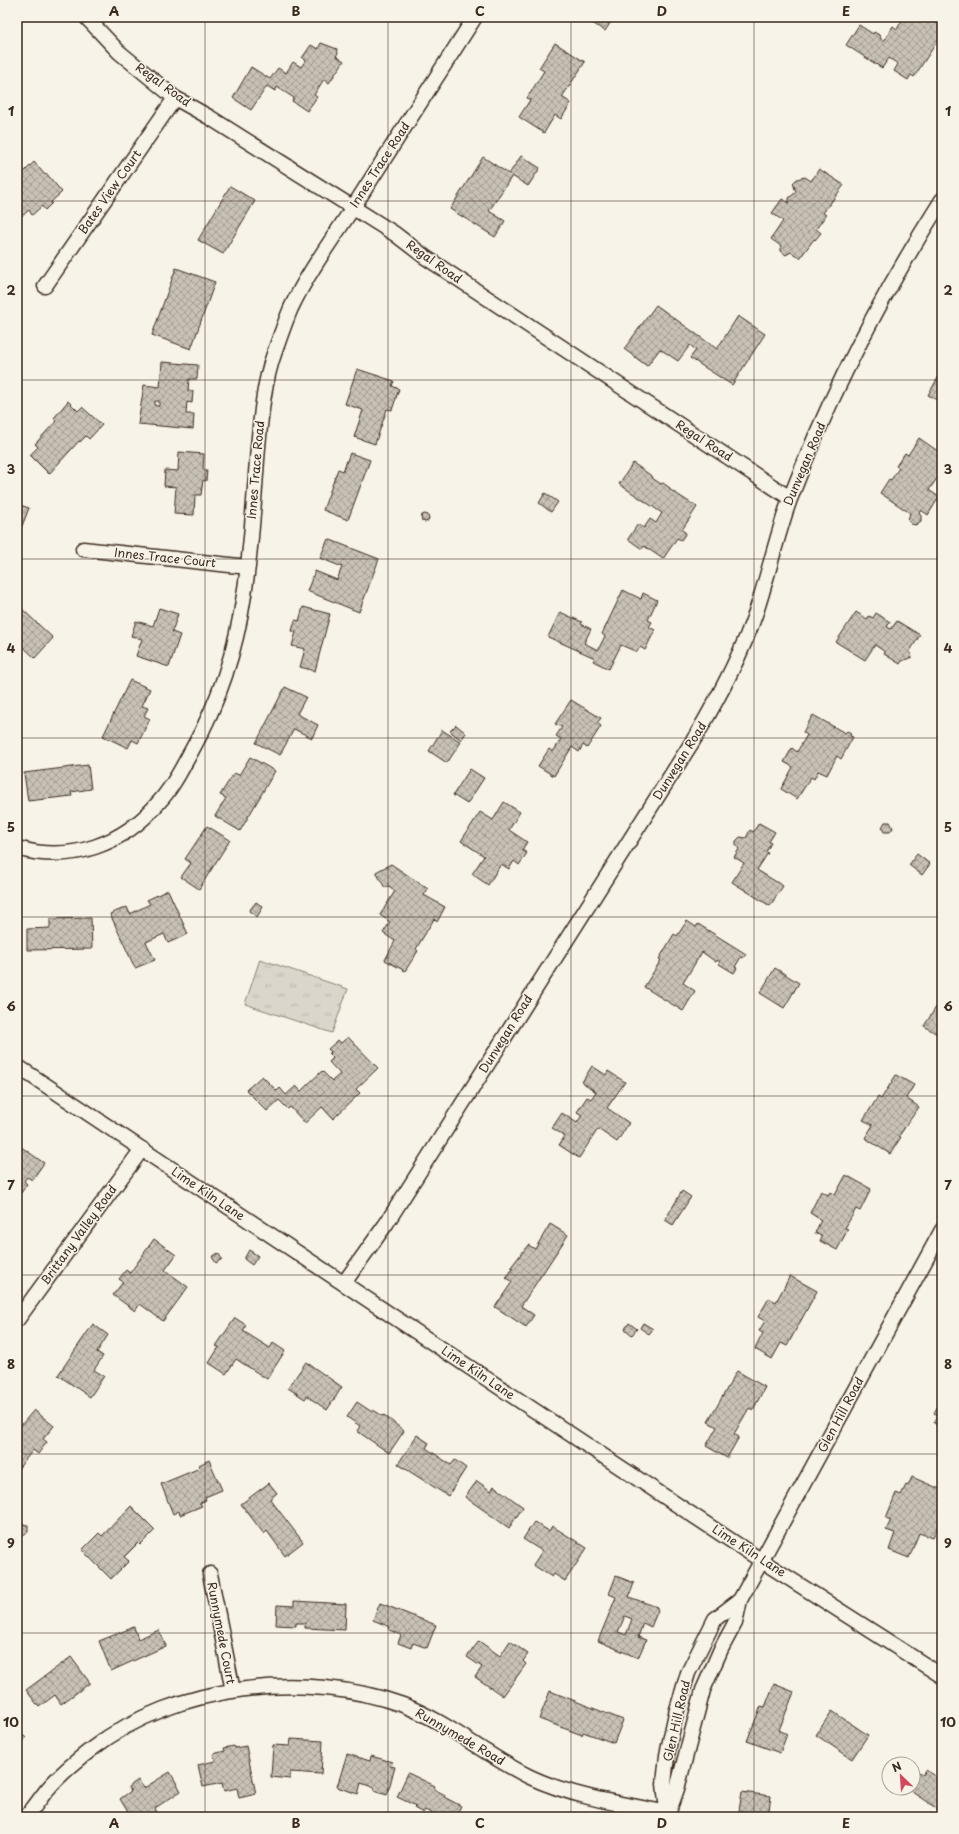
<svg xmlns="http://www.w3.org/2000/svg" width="959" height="1834" font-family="'Playpen Sans',sans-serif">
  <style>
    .park { fill: url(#park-tufts); stroke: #8b8074 }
    .building { fill: url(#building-cross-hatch); stroke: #3b2a1e; fill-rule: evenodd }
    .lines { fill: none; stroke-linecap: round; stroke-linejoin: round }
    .street-casing { stroke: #3b2a1e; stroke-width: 17 }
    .street { stroke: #f7f3e8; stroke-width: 14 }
    .grid { fill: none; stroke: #3b2a1e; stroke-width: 1; stroke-opacity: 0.55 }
    .labels { text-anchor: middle; stroke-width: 3; stroke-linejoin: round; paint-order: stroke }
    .street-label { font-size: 12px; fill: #3b2a1e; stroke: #f7f3e8 }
    .neatline { fill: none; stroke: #3b2a1e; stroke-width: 1.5 }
    .grid-label { font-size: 13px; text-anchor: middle; font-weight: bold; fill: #3b2a1e }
  </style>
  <defs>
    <pattern id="park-tufts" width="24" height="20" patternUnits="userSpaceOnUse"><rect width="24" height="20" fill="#dbd6cb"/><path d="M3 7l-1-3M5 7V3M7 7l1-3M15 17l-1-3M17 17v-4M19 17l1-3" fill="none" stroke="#bdb8ae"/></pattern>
    <pattern id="building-cross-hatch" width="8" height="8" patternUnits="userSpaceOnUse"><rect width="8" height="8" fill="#c8c1b6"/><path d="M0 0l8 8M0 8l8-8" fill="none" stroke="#a49d93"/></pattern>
  </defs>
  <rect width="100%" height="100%" fill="#f7f3e8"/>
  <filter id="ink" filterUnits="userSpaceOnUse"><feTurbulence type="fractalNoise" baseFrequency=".025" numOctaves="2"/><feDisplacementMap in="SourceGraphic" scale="8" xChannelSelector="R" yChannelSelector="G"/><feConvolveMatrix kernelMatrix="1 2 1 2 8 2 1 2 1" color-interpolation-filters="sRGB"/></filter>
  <g filter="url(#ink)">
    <!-- park -->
    <path class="park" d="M 260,959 L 348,989 L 332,1033 L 245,1004 Z"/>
    <!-- building -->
    <path class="building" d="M 583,17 L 614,17 L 605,31 Z
      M 904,17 L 942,17 L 942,34 L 914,77 L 911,75 L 908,80 L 894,71 L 898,64 L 889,58 L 882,68 L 846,45 L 859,25 L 873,34 L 874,32 L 881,36 L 880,38 L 884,41 L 893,26 L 897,29 Z
      M 321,43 L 337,49 L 338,53 L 336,56 L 344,61 L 329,83 L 324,79 L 314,95 L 317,97 L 307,111 L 292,101 L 294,98 L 277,87 L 275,91 L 267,86 L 251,110 L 233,98 L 251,67 L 270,79 L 278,68 L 286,73 L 293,62 L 301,67 L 306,60 L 302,58 L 311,45 L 318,49 Z
      M 555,43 L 585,62 L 562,97 L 571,103 L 561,119 L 555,115 L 544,133 L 519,117 L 530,100 L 527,98 L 544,71 L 539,68 Z
      M 521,156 L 540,168 L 528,186 L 512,176 L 489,211 L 505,221 L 495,237 L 450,209 L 483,157 L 509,174 Z
      M 34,162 L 45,175 L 46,173 L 62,192 L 51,202 L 52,203 L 45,210 L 42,206 L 32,215 L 29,210 L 17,220 L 17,179 Z
      M 819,169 L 844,185 L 823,213 L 826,215 L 816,229 L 821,233 L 815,240 L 814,239 L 800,258 L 791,252 L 786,255 L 781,251 L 781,246 L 771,239 L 783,221 L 772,213 L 782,199 L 789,203 L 789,198 L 796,192 L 793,183 L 797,179 L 805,177 L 811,181 Z
      M 230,186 L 255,201 L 223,254 L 198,240 Z
      M 176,268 L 215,282 L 191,349 L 152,335 Z
      M 656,305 L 717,349 L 738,316 L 765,334 L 732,385 L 690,358 L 696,350 L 690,345 L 678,361 L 660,349 L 647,366 L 624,349 Z
      M 162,362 L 198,365 L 197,379 L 189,379 L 188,391 L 193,391 L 192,403 L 187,402 L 186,414 L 194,414 L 193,429 L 138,424 L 144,385 L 160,387 ZM 155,401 L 159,401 L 159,406 L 155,406 Z
      M 357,369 L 394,381 L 392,386 L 399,389 L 392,410 L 387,409 L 375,444 L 354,437 L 363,410 L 345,404 Z
      M 939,376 L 942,377 L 942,403 L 928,395 Z
      M 68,401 L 78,411 L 82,407 L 102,425 L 89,439 L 86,436 L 80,442 L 79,441 L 49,474 L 30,455 L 38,447 L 35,444 L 56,421 L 54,418 Z
      M 919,438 L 942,454 L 942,471 L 929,490 L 939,497 L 928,515 L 921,510 L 919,513 L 921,516 L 921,521 L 916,525 L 911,524 L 908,520 L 910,513 L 880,493 L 889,479 L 891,480 L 899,468 L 896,466 L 905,453 L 908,455 Z
      M 179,452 L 204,454 L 203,470 L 207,470 L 206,481 L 203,480 L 201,495 L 195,495 L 194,515 L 174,514 L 176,487 L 164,486 L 165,470 L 178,471 Z
      M 350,453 L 370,460 L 348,520 L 323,510 L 338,469 L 343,471 Z
      M 633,463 L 653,477 L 652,478 L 661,484 L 663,483 L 670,488 L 669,489 L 697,507 L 682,530 L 686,533 L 681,540 L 677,538 L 663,559 L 644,546 L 642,549 L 628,539 L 638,524 L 644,528 L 650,519 L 656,523 L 662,513 L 619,484 Z
      M 545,493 L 558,502 L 551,512 L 539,503 Z
      M 17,504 L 29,508 L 22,526 L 18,524 L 17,526 Z
      M421 518a4 4 0 1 1 8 0a4 4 0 1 1-8 0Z
      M 328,539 L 379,559 L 359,612 L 307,591 L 315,571 L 337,580 L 342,567 L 320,558 Z
      M 623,590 L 641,599 L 643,593 L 657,600 L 648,620 L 652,622 L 649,627 L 655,630 L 645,650 L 640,647 L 637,652 L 621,645 L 609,669 L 593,661 L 595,658 L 548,637 L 560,612 L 582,622 L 581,624 L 591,629 L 584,643 L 598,650 L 605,636 L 602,634 Z
      M 303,607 L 330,614 L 315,671 L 300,667 L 305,649 L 292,646 L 296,632 L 292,631 L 295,620 L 299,621 Z
      M 159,608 L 178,614 L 172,632 L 180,635 L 169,667 L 136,656 L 142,639 L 131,636 L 136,621 L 153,626 Z
      M 22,609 L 53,638 L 35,658 L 17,641 L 17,611 L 19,613 Z
      M 856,612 L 867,619 L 869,616 L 873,618 L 876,613 L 890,622 L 887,627 L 891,629 L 897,621 L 920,635 L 910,651 L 912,657 L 902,661 L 900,664 L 884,654 L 885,652 L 875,645 L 865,660 L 836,642 Z
      M 130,680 L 150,689 L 142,706 L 148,708 L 144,716 L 150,719 L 138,743 L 132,740 L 128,748 L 103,736 Z
      M 285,687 L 306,697 L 297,714 L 318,725 L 312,738 L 294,729 L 280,755 L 256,743 Z
      M 571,700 L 601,718 L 597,723 L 601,726 L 587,748 L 583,745 L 579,752 L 572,747 L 554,776 L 538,766 L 549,749 L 553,752 L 561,739 L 556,736 L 562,727 L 555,724 Z
      M 813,715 L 845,733 L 847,731 L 851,733 L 850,736 L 853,737 L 841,759 L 837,756 L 827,775 L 818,771 L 814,779 L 811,777 L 797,799 L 781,789 L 793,767 L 784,762 L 792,748 L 797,752 L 807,735 L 803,732 Z
      M 456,725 L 466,733 L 461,740 L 450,731 Z
      M 442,730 L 461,742 L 447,763 L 429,751 Z
      M 250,757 L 275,771 L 240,831 L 215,816 L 226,798 L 220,795 L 234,773 L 239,775 Z
      M 88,765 L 91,789 L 71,792 L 72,796 L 28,801 L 24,773 Z
      M 470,769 L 484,778 L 467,804 L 453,795 Z
      M 504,802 L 520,812 L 509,830 L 527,842 L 522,850 L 527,853 L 519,865 L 514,861 L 509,869 L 501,864 L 488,885 L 472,874 L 484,856 L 461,841 L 480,812 L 493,820 Z
      M 885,822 L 890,822 L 893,828 L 890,832 L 884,832 L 882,827 Z
      M 759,823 L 775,832 L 769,842 L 771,843 L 766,852 L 768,853 L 757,870 L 783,886 L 770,906 L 732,882 L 744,863 L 734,857 L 739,849 L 736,845 L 736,841 L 740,837 L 746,838 L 750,830 L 753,832 Z
      M 207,826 L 230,840 L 199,889 L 181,877 L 191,863 L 185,859 Z
      M 917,854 L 930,864 L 922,875 L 909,865 Z
      M 391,864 L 428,889 L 424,895 L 445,907 L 437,922 L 434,919 L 416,949 L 418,951 L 405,971 L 385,960 L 395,941 L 383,933 L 390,922 L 380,915 L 395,891 L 389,886 L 385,888 L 376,872 Z
      M 168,890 L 188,934 L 168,943 L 164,934 L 146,942 L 155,960 L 135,968 L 110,914 L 127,907 L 130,914 L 150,904 L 147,900 Z
      M 256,902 L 263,907 L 257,917 L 249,911 Z
      M 91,918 L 92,949 L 27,950 L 27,929 L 50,928 L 50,919 Z
      M 687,921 L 696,927 L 698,924 L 746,954 L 743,958 L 741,957 L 735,967 L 737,968 L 734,973 L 719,964 L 720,962 L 717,960 L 716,962 L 702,952 L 683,983 L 695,991 L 683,1011 L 644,987 L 661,960 L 659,959 L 674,934 L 677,936 Z
      M 775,968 L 799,983 L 784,1008 L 760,993 Z
      M 942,998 L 942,1037 L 924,1026 Z
      M 348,1037 L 378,1068 L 356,1089 L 360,1093 L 333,1119 L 322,1107 L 305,1123 L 290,1107 L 288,1109 L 279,1100 L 267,1111 L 246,1090 L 262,1076 L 277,1091 L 280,1088 L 286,1095 L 296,1086 L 301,1091 L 322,1071 L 332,1081 L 340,1074 L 329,1062 L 333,1058 L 329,1054 L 331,1052 L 328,1049 L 338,1040 L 341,1043 Z
      M 592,1066 L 606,1075 L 608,1071 L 625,1082 L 607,1108 L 629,1123 L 617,1142 L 598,1129 L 579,1158 L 559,1145 L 565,1136 L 552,1128 L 562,1113 L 577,1123 L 582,1115 L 577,1112 L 587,1097 L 591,1099 L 596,1092 L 582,1082 Z
      M 896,1075 L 914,1085 L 906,1098 L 919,1107 L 899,1136 L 901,1137 L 890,1154 L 865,1138 L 873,1125 L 863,1120 L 878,1097 L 881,1099 Z
      M 17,1144 L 44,1163 L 32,1180 L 27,1177 L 24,1181 L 27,1184 L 21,1193 L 17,1190 Z
      M 846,1175 L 871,1189 L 860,1211 L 856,1209 L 845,1228 L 848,1229 L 837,1250 L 820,1241 L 822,1236 L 815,1233 L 821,1220 L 810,1213 L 821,1191 L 828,1195 L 830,1192 L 835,1195 Z
      M 682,1191 L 691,1197 L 673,1225 L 665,1220 Z
      M 550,1224 L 568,1235 L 521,1306 L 534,1315 L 526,1327 L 495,1307 L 512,1282 L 506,1278 L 513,1268 L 511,1267 L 528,1245 L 535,1249 Z
      M 154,1239 L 176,1255 L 165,1270 L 188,1287 L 163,1321 L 140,1304 L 135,1311 L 113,1295 L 123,1282 L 119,1279 L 126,1270 L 130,1273 Z
      M 249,1250 L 258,1256 L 252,1265 L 244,1259 Z
      M 218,1253 L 222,1259 L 216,1263 L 212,1257 Z
      M 790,1276 L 817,1291 L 787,1346 L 781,1343 L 772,1359 L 755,1349 L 763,1333 L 759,1331 L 765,1321 L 758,1317 L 769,1298 L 776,1302 Z
      M 235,1318 L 246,1325 L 243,1331 L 270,1348 L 273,1343 L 285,1351 L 267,1379 L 236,1359 L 226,1374 L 209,1363 L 219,1347 L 216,1346 Z
      M 629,1323 L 637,1329 L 632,1335 L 625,1329 Z
      M 643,1323 L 653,1329 L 649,1334 L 640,1328 Z
      M 93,1324 L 108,1335 L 97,1352 L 103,1356 L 94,1370 L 104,1376 L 90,1397 L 58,1375 Z
      M 306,1362 L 342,1387 L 327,1410 L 307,1396 L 305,1399 L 288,1388 Z
      M 737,1371 L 765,1387 L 753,1410 L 749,1408 L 734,1434 L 739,1437 L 727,1458 L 706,1446 L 717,1427 L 708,1422 Z
      M 942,1398 L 942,1428 L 934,1423 L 938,1415 L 934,1413 Z
      M 357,1402 L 372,1412 L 373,1410 L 383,1416 L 384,1415 L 404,1431 L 389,1453 L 357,1431 L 360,1426 L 347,1417 Z
      M 34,1410 L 54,1426 L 43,1439 L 47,1442 L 38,1454 L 33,1450 L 17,1470 L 17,1430 Z
      M 417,1435 L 429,1443 L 426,1448 L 451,1465 L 455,1460 L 466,1468 L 448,1496 L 398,1464 Z
      M 209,1460 L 222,1490 L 205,1497 L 206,1500 L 200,1503 L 202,1506 L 180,1515 L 179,1511 L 173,1514 L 161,1484 L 200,1468 L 199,1465 Z
      M 912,1477 L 942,1490 L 942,1517 L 933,1538 L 919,1533 L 909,1558 L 889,1550 L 895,1533 L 886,1530 L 891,1520 L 886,1518 L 896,1493 L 901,1495 L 906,1485 L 908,1486 Z
      M 477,1481 L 491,1491 L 494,1486 L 523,1507 L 509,1528 L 465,1497 Z
      M 269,1483 L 277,1493 L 270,1499 L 303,1542 L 285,1556 L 267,1531 L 264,1534 L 241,1504 Z
      M 131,1506 L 155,1530 L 140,1545 L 138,1543 L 124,1557 L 129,1561 L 111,1579 L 82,1550 L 99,1533 L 102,1536 Z
      M 534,1522 L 549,1531 L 552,1526 L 587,1548 L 565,1581 L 554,1574 L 552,1577 L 533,1565 L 542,1551 L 523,1539 Z
      M 21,1524 L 28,1525 L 28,1532 L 23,1535 L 17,1533 L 17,1526 Z
      M 616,1576 L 634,1583 L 629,1597 L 657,1607 L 657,1609 L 658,1610 L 651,1627 L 643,1623 L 638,1637 L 646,1640 L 638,1658 L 598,1641 L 616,1597 L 609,1594 ZM 625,1616 L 632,1619 L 626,1635 L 618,1632 Z
      M 294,1601 L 346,1604 L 345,1630 L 305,1628 L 305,1623 L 296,1623 L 296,1626 L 276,1625 L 277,1605 L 294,1606 Z
      M 380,1603 L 436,1625 L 427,1648 L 413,1643 L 411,1648 L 398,1643 L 401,1635 L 389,1630 L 390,1627 L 373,1620 Z
      M 134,1627 L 138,1639 L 159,1630 L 166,1646 L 111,1671 L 99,1641 Z
      M 479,1641 L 500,1656 L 510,1641 L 528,1654 L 523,1661 L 526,1664 L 503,1696 L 475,1677 L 482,1667 L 467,1657 Z
      M 71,1657 L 90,1683 L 61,1704 L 55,1695 L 39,1707 L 26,1690 Z
      M 774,1684 L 794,1692 L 779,1730 L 787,1734 L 780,1753 L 747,1741 L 761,1706 L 765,1707 Z
      M 550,1691 L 623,1720 L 614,1743 L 583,1732 L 582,1735 L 539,1719 Z
      M 832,1711 L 868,1735 L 852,1759 L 816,1735 Z
      M 17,1730 L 26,1738 L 17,1749 Z
      M 291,1739 L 323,1741 L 321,1774 L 290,1772 L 290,1779 L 271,1777 L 273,1745 L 290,1746 Z
      M 234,1746 L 235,1748 L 246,1746 L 256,1794 L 239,1798 L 237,1788 L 224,1791 L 222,1783 L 203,1787 L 198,1765 L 215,1761 L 213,1754 L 225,1751 L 224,1748 Z
      M 347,1754 L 370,1761 L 371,1756 L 392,1762 L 390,1766 L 395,1767 L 387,1795 L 374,1791 L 375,1788 L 361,1783 L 358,1794 L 337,1787 Z
      M 913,1769 L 923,1775 L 926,1770 L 942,1781 L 942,1812 L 906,1788 L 913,1788 Z
      M 170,1772 L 181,1791 L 155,1808 L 159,1817 L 131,1817 L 120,1799 L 131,1791 L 128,1787 L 138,1780 L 144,1788 Z
      M 408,1773 L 435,1786 L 434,1789 L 445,1795 L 444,1797 L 461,1806 L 455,1817 L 440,1817 L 425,1810 L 423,1813 L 414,1808 L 416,1806 L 397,1797 Z
      M 742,1792 L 771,1796 L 768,1817 L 744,1817 L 745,1812 L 739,1811 Z"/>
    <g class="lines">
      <!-- street casing -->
      <g class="street-casing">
        <path id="street" d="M 86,17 L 119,52 L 175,98 L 209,117 L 395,234 L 425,257 L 790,498
          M 45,286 L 175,98
          M 83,549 L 248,567
          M 17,848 C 71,864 124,844 159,802 C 173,787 182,768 192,750 C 219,702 236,650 244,595 C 252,547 254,496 258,447 C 261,415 264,381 275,351 C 280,337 285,322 291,308 C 310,268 338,232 361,195 C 399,135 437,76 475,17
          M 17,1066 L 487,1379 L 762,1561 L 942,1676
          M 344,1283 L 386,1224 L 696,736 C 720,695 742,654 757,609 C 769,572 777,535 790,499 C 830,394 882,294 942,200
          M 17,1320 L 142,1149
          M 210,1574 L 233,1691
          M 667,1810 L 664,1784 L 667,1755 L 676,1713 L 688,1673 L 715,1619 L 740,1600
          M 26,1817 C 33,1809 39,1800 46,1791 C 59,1775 76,1761 93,1748 C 176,1684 306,1670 403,1705 C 448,1722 486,1756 530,1777 C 573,1797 621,1804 668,1813
          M 667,1817 L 677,1789 L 703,1690 L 721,1649 L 735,1623 L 740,1600 L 942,1230"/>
      </g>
      <!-- street -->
      <use href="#street" class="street"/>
    </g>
  </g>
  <!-- grid -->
  <path class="grid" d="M 205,17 L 205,1817M 388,17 L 388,1817M 571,17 L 571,1817M 754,17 L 754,1817M 17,201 L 942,201M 17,380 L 942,380M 17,559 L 942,559M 17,738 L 942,738M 17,917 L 942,917M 17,1096 L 942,1096M 17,1275 L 942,1275M 17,1454 L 942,1454M 17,1633 L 942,1633"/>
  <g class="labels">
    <!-- street labels -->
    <g class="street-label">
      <text transform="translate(163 85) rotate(36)" y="4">Regal Road</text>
      <text transform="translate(380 165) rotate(-57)" y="4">Innes Trace Road</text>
      <text transform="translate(110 192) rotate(-55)" y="4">Bates View Court</text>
      <text transform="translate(434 262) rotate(35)" y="4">Regal Road</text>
      <text transform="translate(704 441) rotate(33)" y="4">Regal Road</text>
      <text transform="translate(805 464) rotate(-67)" y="4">Dunvegan Road</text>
      <text transform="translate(256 470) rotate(-85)" y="4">Innes Trace Road</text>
      <text transform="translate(165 558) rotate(6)" y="4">Innes Trace Court</text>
      <text transform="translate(680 761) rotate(-58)" y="4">Dunvegan Road</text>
      <text transform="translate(506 1034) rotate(-58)" y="4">Dunvegan Road</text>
      <text transform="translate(208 1194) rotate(34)" y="4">Lime Kiln Lane</text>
      <text transform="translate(79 1235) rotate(-54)" y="4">Brittany Valley Road</text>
      <text transform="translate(478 1373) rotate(34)" y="4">Lime Kiln Lane</text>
      <text transform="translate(841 1415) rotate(-62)" y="4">Glen Hill Road</text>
      <text transform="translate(749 1551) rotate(33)" y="4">Lime Kiln Lane</text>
      <text transform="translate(221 1633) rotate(79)" y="4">Runnymede Court</text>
      <text transform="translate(677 1721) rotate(-77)" y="4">Glen Hill Road</text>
      <text transform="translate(460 1737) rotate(30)" y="4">Runnymede Road</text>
    </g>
  </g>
  <!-- margin -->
  <rect width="959" height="1834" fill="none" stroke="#f7f3e8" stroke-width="44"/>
  <!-- north arrow -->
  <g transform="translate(901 1776) rotate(335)"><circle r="19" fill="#f7f3e8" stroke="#aca397"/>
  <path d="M0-3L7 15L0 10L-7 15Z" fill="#d1495b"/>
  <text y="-6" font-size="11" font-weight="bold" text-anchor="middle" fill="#3b2a1e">N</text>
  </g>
  <rect x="22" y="22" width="915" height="1790" class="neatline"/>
  <g class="grid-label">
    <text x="114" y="16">A</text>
    <text x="296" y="16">B</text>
    <text x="480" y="16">C</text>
    <text x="662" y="16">D</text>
    <text x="846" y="16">E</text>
    <text x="11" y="116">1</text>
    <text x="948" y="116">1</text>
    <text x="11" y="295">2</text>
    <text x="948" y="295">2</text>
    <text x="11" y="474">3</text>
    <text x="948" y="474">3</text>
    <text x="11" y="653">4</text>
    <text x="948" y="653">4</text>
    <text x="11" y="832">5</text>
    <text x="948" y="832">5</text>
    <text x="11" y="1011">6</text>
    <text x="948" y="1011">6</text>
    <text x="11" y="1190">7</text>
    <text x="948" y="1190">7</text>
    <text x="11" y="1369">8</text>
    <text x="948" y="1369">8</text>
    <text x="11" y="1548">9</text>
    <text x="948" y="1548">9</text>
    <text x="11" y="1727">10</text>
    <text x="948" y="1727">10</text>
    <text x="114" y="1828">A</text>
    <text x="296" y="1828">B</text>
    <text x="480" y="1828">C</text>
    <text x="662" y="1828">D</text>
    <text x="846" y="1828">E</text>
  </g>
</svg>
